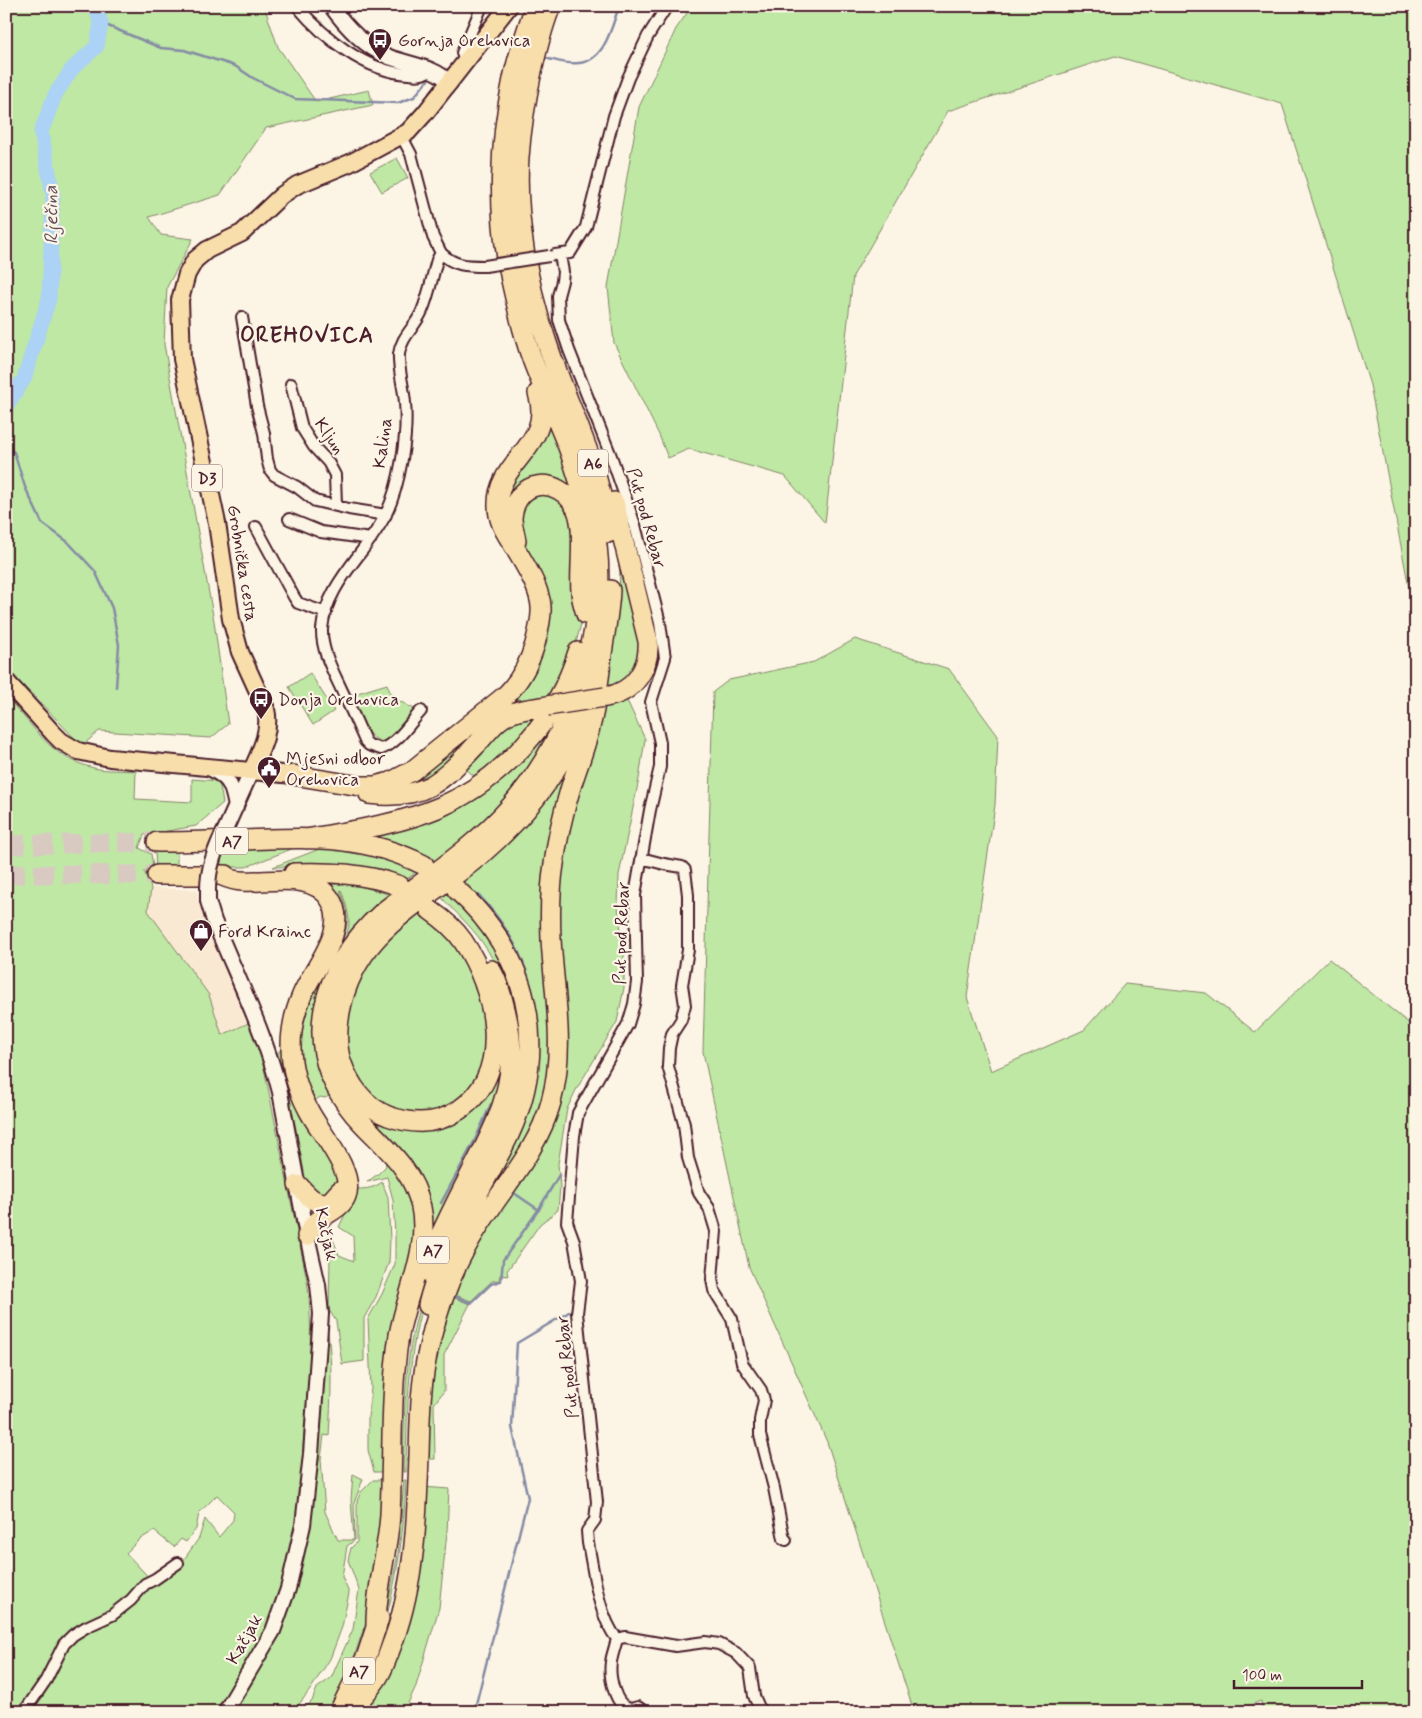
<svg xmlns="http://www.w3.org/2000/svg" width="1422" height="1718" font-family="Mynerve,sans-serif">
  <style>
    .built { fill: #fae9d2 }
    .green { fill: #bee8a4; stroke: #848468; fill-rule: evenodd }
    .lines { fill: none; stroke-linecap: round; stroke-linejoin: round }
    .stream { stroke: #858aa4; stroke-width: 2.5 }
    .river { stroke: #acd2f5; stroke-width: 15 }
    .highway-tunnel { stroke: #d8cac0; stroke-width: 19; stroke-dasharray: 19 9; stroke-linecap: butt }
    .street-casing { stroke: #4a1f2b; stroke-width: 14 }
    .secondary-casing { stroke: #4a1f2b; stroke-width: 18 }
    .primary-casing { stroke: #4a1f2b; stroke-width: 20 }
    .highway-casing { stroke: #4a1f2b; stroke-width: 22 }
    .street { stroke: #fcf5e5; stroke-width: 10 }
    .secondary { stroke: #fcf5e5; stroke-width: 14 }
    .primary { stroke: #f8deab; stroke-width: 16 }
    .highway { stroke: #f8deab; stroke-width: 19 }
    .street-bridge-casing { stroke: #4a1f2b; stroke-width: 14; stroke-linecap: butt }
    .secondary-bridge-casing { stroke: #4a1f2b; stroke-width: 18; stroke-linecap: butt }
    .highway-bridge-casing { stroke: #4a1f2b; stroke-width: 22; stroke-linecap: butt }
    .street-bridge { stroke: #fcf5e5; stroke-width: 10 }
    .secondary-bridge { stroke: #fcf5e5; stroke-width: 14 }
    .highway-bridge { stroke: #f8deab; stroke-width: 19 }
    .labels { text-anchor: middle; stroke-width: 4.5; stroke-linejoin: round; paint-order: stroke }
    .shield { fill: #fcf5e5; stroke: #7f5f63; stroke-width: 1 }
    .shield-label { font-size: 16px; font-weight: bold; fill: #4a1f2b }
    .poi-label { font-size: 18px; fill: #4a1f2b; stroke: #fcf5e5; text-anchor: start }
    .street-label { font-size: 18px; fill: #4a1f2b; stroke: #fcf5e5 }
    .water-label { font-size: 19px; font-style: italic; fill: #624c5e; stroke: #fcf5e5 }
    .district-label { font-size: 22px; font-weight: bold; letter-spacing: 1px; fill: #4a1f2b; stroke: #fcf5e5 }
  </style>
  <rect width="100%" height="100%" fill="#fcf5e5"/>
  <filter id="ink" filterUnits="userSpaceOnUse"><feTurbulence type="fractalNoise" baseFrequency=".02" numOctaves="2"/><feDisplacementMap in="SourceGraphic" scale="10" xChannelSelector="R" yChannelSelector="G"/><feConvolveMatrix kernelMatrix="1 2 1 2 8 2 1 2 1" color-interpolation-filters="sRGB"/></filter>
  <g filter="url(#ink)">
    <!-- built -->
    <path class="built" d="M 151,888 L 197,890 L 198,899 L 251,1022 L 222,1035 L 209,995 L 148,912 Z"/>
    <!-- green -->
    <path class="green" d="M 6,6 L 264,6 L 278,47 L 316,102 L 369,90 L 373,105 L 266,128 L 220,195 L 149,217 L 161,235 L 193,239 L 167,287 L 164,344 L 214,621 L 228,724 L 211,738 L 99,731 L 82,746 L 36,698 L 6,670 Z
      M 692,6 L 1416,6 L 1416,624 L 1370,385 L 1282,104 L 1115,56 L 948,111 L 853,276 L 825,523 L 785,476 L 689,449 L 668,458 L 659,435 L 614,343 L 608,287 L 639,107 L 676,29 Z
      M 397,158 L 408,178 L 382,192 L 370,172 Z
      M 546,416 L 562,457 L 576,502 L 540,481 L 506,525 L 506,492 Z
      M 538,488 L 572,507 L 582,620 L 573,654 L 549,701 L 519,706 L 424,784 L 373,790 L 498,706 L 541,633 L 523,557 L 516,513 Z
      M 620,569 L 624,575 L 643,641 L 631,678 L 603,692 C 613,651 619,611 620,569 Z
      M 855,639 L 949,669 L 998,736 L 995,805 L 967,997 L 991,1071 L 1084,1030 L 1125,984 L 1206,993 L 1255,1032 L 1329,959 L 1416,1029 L 1416,1712 L 1263,1712 L 1261,1701 L 1231,1712 L 914,1712 L 827,1442 L 749,1267 L 703,1052 L 713,692 L 729,680 L 814,662 Z
      M 310,673 L 334,711 L 313,725 L 289,687 Z
      M 572,677 L 543,749 L 506,802 L 455,848 L 433,863 L 360,837 L 482,789 Z
      M 387,684 L 392,697 L 414,709 L 389,739 L 383,742 C 363,737 358,712 351,695 Z
      M 624,694 L 645,739 L 639,779 L 619,875 L 618,906 L 624,956 L 624,988 L 617,1022 L 576,1090 L 567,1109 L 558,1164 L 560,1187 L 558,1210 L 540,1224 L 507,1271 L 508,1276 L 500,1275 L 499,1280 L 492,1281 L 471,1301 L 448,1292 L 546,1128 L 559,864 L 602,701 Z
      M 6,697 C 36,727 48,757 94,768 C 107,771 122,770 136,771 L 135,799 L 192,802 L 192,779 L 219,781 L 223,803 L 196,826 L 144,835 L 139,848 L 151,854 L 153,866 L 144,871 L 151,888 L 148,911 L 209,995 L 222,1035 L 251,1022 L 264,1068 L 307,1280 C 314,1333 309,1376 304,1429 C 303,1446 302,1464 301,1482 C 296,1529 285,1578 268,1623 C 255,1655 233,1681 217,1712 L 6,1712 L 6,1580 L 13,1574 L 6,1567 L 6,1067 L 9,1063 L 6,1061 ZM 217,1495 L 234,1512 L 233,1520 L 219,1537 L 205,1519 L 199,1538 L 180,1565 L 154,1583 L 126,1553 L 140,1539 L 154,1531 L 174,1547 L 181,1539 L 186,1542 L 196,1529 L 199,1513 Z
      M 544,710 L 536,723 L 479,780 L 462,766 L 498,728 Z
      M 573,751 L 574,755 L 556,806 L 546,865 L 544,937 L 550,984 L 552,1027 L 550,1060 L 541,1111 L 528,1142 L 458,1248 L 454,1247 C 474,1207 502,1169 519,1127 C 540,1076 541,1015 522,963 C 510,933 487,906 465,883 L 452,893 C 460,901 470,908 476,917 C 523,977 537,1058 505,1128 C 481,1178 449,1224 431,1277 C 408,1340 407,1405 406,1472 L 403,1472 C 404,1431 404,1390 410,1350 C 414,1324 421,1299 429,1273 C 447,1221 481,1175 501,1123 C 525,1064 519,994 482,942 C 471,926 455,912 441,897 L 426,912 C 444,927 457,939 469,960 C 478,978 488,1021 488,1041 C 487,1056 482,1076 473,1088 C 458,1105 439,1115 417,1115 C 409,1115 401,1115 394,1113 C 388,1111 383,1106 378,1102 C 373,1099 367,1095 363,1090 C 342,1066 338,1025 350,996 C 358,974 370,951 387,935 C 421,902 463,878 497,847 C 528,819 550,786 573,751 Z
      M 227,845 L 294,848 L 246,867 L 220,867 L 222,858 Z
      M 322,848 L 348,848 L 398,861 L 416,872 L 406,880 L 327,866 L 273,867 Z
      M 174,849 L 177,851 L 177,868 L 156,869 L 155,852 Z
      M 405,881 L 409,884 C 336,938 289,1003 331,1095 L 325,1098 L 320,1097 L 316,1100 C 302,1079 298,1046 304,1022 C 309,1003 319,982 329,965 C 336,953 348,939 349,924 C 349,912 345,901 341,890 L 340,891 C 344,901 348,912 347,924 C 346,940 333,954 325,968 C 314,988 302,1012 300,1035 C 298,1071 313,1101 331,1131 C 343,1149 354,1163 356,1185 L 354,1185 C 352,1159 336,1142 323,1121 C 306,1094 294,1063 297,1031 C 299,1014 307,994 316,978 C 335,945 358,915 324,882 L 353,884 L 388,894 Z
      M 498,1044 L 504,1063 L 495,1106 L 432,1237 L 361,1111 L 382,1124 L 401,1128 L 460,1117 Z
      M 283,1046 L 338,1178 L 337,1185 L 321,1197 L 306,1182 L 295,1124 L 276,1056 Z
      M 385,1160 C 399,1175 411,1193 413,1213 C 415,1239 407,1264 404,1289 C 397,1350 390,1411 384,1472 L 374,1472 L 368,1450 L 368,1417 L 371,1388 L 368,1319 L 382,1294 L 395,1264 L 395,1236 L 393,1200 L 387,1177 L 367,1182 L 378,1174 L 386,1166 Z
      M 382,1182 L 388,1197 L 390,1239 L 389,1262 L 376,1297 L 364,1318 L 364,1361 L 342,1364 L 336,1321 L 329,1310 L 330,1257 L 325,1238 L 331,1234 L 339,1255 L 354,1261 L 353,1236 L 339,1227 L 357,1189 C 367,1189 374,1188 382,1182 Z
      M 447,1295 L 470,1304 L 444,1355 L 444,1391 L 434,1404 L 435,1459 L 422,1459 L 423,1403 Z
      M 327,1326 C 333,1363 331,1399 329,1436 L 324,1435 L 321,1459 L 325,1512 L 338,1540 L 354,1540 L 351,1500 L 353,1474 L 363,1479 L 354,1503 L 355,1540 L 347,1546 L 342,1577 L 349,1593 L 342,1627 L 330,1659 L 310,1690 L 293,1712 L 231,1712 L 257,1671 L 279,1632 L 317,1440 Z
      M 373,1480 L 383,1480 L 381,1525 L 367,1619 L 352,1663 L 328,1710 L 319,1705 L 315,1712 L 301,1712 L 312,1701 L 317,1688 L 331,1678 L 353,1629 L 359,1590 L 348,1560 L 351,1548 L 357,1542 L 357,1501 L 361,1492 Z
      M 404,1480 L 406,1480 C 404,1533 397,1583 382,1633 L 398,1554 Z
      M 422,1487 L 449,1489 L 447,1532 L 439,1608 L 416,1686 L 404,1712 L 364,1712 L 382,1678 Z"/>
    <g class="lines">
      <!-- stream -->
      <path class="stream" d="M 101,23 L 161,48 L 184,50 L 235,66 L 253,78 L 295,99 L 398,103 L 414,97 L 428,80
        M 544,58 C 555,60 568,65 579,63 C 605,61 612,26 619,6
        M 6,447 L 14,452 L 25,487 L 42,523 L 68,542 L 95,571 L 112,608 L 119,645 L 116,687
        M 479,895 C 514,933 533,973 538,1025
        M 496,1180 C 521,1135 538,1096 539,1043
        M 514,1193 L 539,1210
        M 441,1203 L 475,1140 L 491,1104
        M 501,1281 L 503,1260 L 539,1209 L 559,1175
        M 454,1296 L 471,1303 L 491,1284 L 500,1281
        M 357,1654 L 367,1621
        M 474,1712 L 528,1498 L 512,1427 L 517,1343 L 574,1309"/>
      <!-- river -->
      <path class="river" d="M 6,407 L 24,379 L 49,299 L 53,194 L 41,132 L 55,95 L 72,69 L 97,46 L 101,23 L 96,9 L 93,6"/>
      <!-- highway-tunnel -->
      <path class="highway-tunnel" d="M 6,845 L 157,842
        M 6,874 L 157,875"/>
      <!-- street casing -->
      <g class="street-casing">
        <path id="street" d="M 297,6 C 324,38 365,71 408,74 C 417,75 423,76 430,69
          M 465,62 L 462,53 L 482,6
          M 402,137 L 411,154 L 433,237 L 441,253 L 437,260 C 432,277 429,295 422,311 C 416,326 401,337 399,354 C 398,370 404,387 405,403 C 408,435 400,485 386,514 C 367,553 326,583 322,629 C 321,651 334,673 343,693 C 351,709 358,725 365,741 L 369,745 L 381,749 C 398,743 409,724 421,711
          M 441,253 C 454,266 467,266 485,266
          M 555,255 L 570,253 L 586,227 L 614,116 L 628,78 L 648,36 L 667,6
          M 560,255 L 563,272 L 562,281 L 558,296 L 559,320 L 569,350 L 611,456 L 635,525 L 660,623 L 665,658 L 651,702 L 660,743 L 660,767 L 650,810 L 635,895 L 637,982 L 634,1004 L 628,1024 L 578,1113 L 574,1136 L 567,1222 L 574,1241 L 581,1281 L 577,1313 L 597,1502 L 595,1520 L 587,1531 L 588,1543 C 594,1573 598,1615 617,1639 C 615,1647 612,1655 611,1662 C 609,1675 614,1707 631,1709 C 633,1709 636,1707 638,1707 L 645,1712
          M 242,317 L 257,406 L 264,433 L 267,459 L 270,470 L 274,475 L 297,487 L 315,501 L 349,509 L 386,515
          M 291,384 L 302,428 L 314,447 L 328,462 L 335,475 L 336,505
          M 289,519 L 321,532 L 371,539
          M 256,527 L 294,597 L 298,603 L 326,613
          M 641,858 L 664,864 L 682,867 L 685,870 L 688,895 L 688,950 L 682,985 L 685,1005 L 681,1020 L 672,1034 L 669,1048 L 668,1066 L 684,1124 L 688,1158 L 699,1193 L 709,1208 L 716,1231 L 712,1279 L 714,1290 L 732,1319 L 742,1363 L 761,1390 L 764,1400 L 760,1420 L 760,1435 L 774,1488 L 784,1539 L 786,1540
          M 617,1639 L 625,1637 L 676,1646 L 705,1642 L 719,1644 L 736,1653 L 750,1668 L 754,1696 L 761,1712
          M 24,1712 L 46,1680 L 64,1644 L 73,1635 L 86,1627 L 112,1615 L 131,1600 L 145,1584 L 155,1579 L 178,1563"/>
      </g>
      <!-- secondary casing -->
      <g class="secondary-casing">
        <path id="secondary" d="M 331,6 C 347,28 364,46 389,57 C 410,65 434,66 450,83
          M 209,768 C 230,778 232,785 236,807
          M 226,828 L 252,770
          M 208,889 L 208,901 L 214,921 C 237,977 265,1033 280,1092 L 307,1236 L 318,1285 L 321,1314 L 311,1454 L 303,1525 L 288,1589 L 273,1631 L 225,1712"/>
      </g>
      <!-- primary casing -->
      <g class="primary-casing">
        <path id="primary" d="M 6,681 L 53,733 L 61,741 L 78,751 L 110,758 L 293,775
          M 252,770 C 261,750 271,731 266,709 L 240,652 L 231,619 L 217,523 L 182,359 L 180,300 L 187,274 L 195,260 L 207,250 L 242,233 L 282,195 L 297,185 L 350,163 L 408,132 L 426,112 L 509,6"/>
      </g>
      <!-- highway casing -->
      <g class="highway-casing">
        <path id="highway" d="M 551,6 C 542,27 537,50 532,71 C 526,99 521,129 519,157 C 515,215 528,288 547,343 C 568,408 600,463 608,533
          M 516,541 C 515,533 512,526 512,518 C 515,479 558,474 576,508 C 586,527 579,569 581,591 C 581,599 584,606 586,614
          M 605,697 C 634,693 650,668 648,641 L 614,502
          M 293,775 L 360,786 L 375,786 L 391,782 L 412,771 L 505,696 C 520,681 529,665 535,644 C 538,632 542,619 541,607 C 540,586 521,559 511,541 C 504,530 498,519 498,506 C 496,460 555,446 538,393
          M 369,794 C 425,801 442,781 478,743 C 485,735 493,724 502,718 C 515,709 532,709 547,706
          M 306,839 C 351,831 397,825 440,807 C 504,779 558,718 578,652
          M 157,842 C 184,842 211,841 238,840 C 307,838 360,833 424,865
          M 294,873 C 330,872 365,873 400,886
          M 157,875 L 226,875
          M 220,875 C 227,878 234,881 242,881 C 270,883 312,871 330,899 C 350,929 313,968 302,995 C 295,1011 291,1030 291,1047 C 291,1068 298,1090 308,1109 C 318,1130 356,1172 346,1196 C 341,1209 327,1212 318,1221 C 313,1225 310,1230 307,1236
          M 430,910 C 443,919 455,929 463,941 C 495,989 515,1072 459,1110 C 437,1125 413,1125 388,1116 C 365,1107 349,1085 341,1061 C 336,1045 337,1029 340,1012 C 353,941 405,912 459,872 C 479,857 498,840 515,822 C 544,792 568,753 583,715
          M 298,1185 C 307,1195 315,1206 330,1202 L 340,1191
          M 425,1271 C 438,1238 454,1206 470,1175 C 500,1118 522,1075 505,1009 C 502,996 498,982 491,970
          M 428,1305 C 443,1243 482,1192 509,1135 C 550,1046 529,955 457,890
          M 376,1629 C 375,1592 388,1551 390,1514 C 393,1454 390,1394 399,1335 C 406,1295 430,1248 421,1207 C 413,1166 379,1143 354,1114 C 297,1045 322,967 383,912 C 427,878 474,848 511,806 C 574,734 616,613 592,519 C 590,510 586,503 584,495 C 578,479 574,463 568,447 C 558,422 547,397 537,372 C 525,343 518,311 511,280 C 497,215 499,143 513,79 C 518,54 527,30 535,6
          M 360,1700 C 366,1693 373,1685 378,1677 C 385,1666 389,1652 394,1639 C 415,1580 417,1518 419,1455 C 420,1420 420,1386 428,1351 C 437,1308 454,1265 478,1227 C 504,1186 538,1150 551,1102 C 566,1048 554,994 551,939 C 550,914 550,888 554,864 C 557,839 563,814 570,790 C 577,767 586,746 591,723 C 597,700 599,677 602,654 C 605,632 609,612 610,590
          M 339,1712 L 367,1655 L 379,1618"/>
      </g>
      <!-- street -->
      <use href="#street" class="street"/>
      <!-- secondary -->
      <use href="#secondary" class="secondary"/>
      <!-- primary -->
      <use href="#primary" class="primary"/>
      <!-- highway -->
      <use href="#highway" class="highway"/>
      <!-- street-bridge casing -->
      <g class="street-bridge-casing">
        <path id="street-bridge" d="M 485,266 L 549,256"/>
      </g>
      <!-- secondary-bridge casing -->
      <g class="secondary-bridge-casing">
        <path id="secondary-bridge" d="M 208,889 C 208,867 215,848 226,828"/>
      </g>
      <!-- highway-bridge casing -->
      <g class="highway-bridge-casing">
        <path id="highway-bridge" d="M 547,706 L 605,697"/>
      </g>
      <!-- street-bridge -->
      <use href="#street-bridge" class="street-bridge"/>
      <!-- secondary-bridge -->
      <use href="#secondary-bridge" class="secondary-bridge"/>
      <!-- highway-bridge -->
      <use href="#highway-bridge" class="highway-bridge"/>
    </g>
  </g>
  <!-- icons -->
  <defs>
    <g id="bus-pin" transform="scale(1.25)"><path d="M0 17L-7.5 6A9.5 9.5 0 1 1 7.5 6Z" fill="#4a1f2b" stroke="#fcf5e5"/><path d="M-5-6H5V4H4V6H2V4H-2V6H-4V4H-5ZM-3.5-4V0h7V-4ZM-3.5 1.2v1.5H-2V1.2ZM2 1.2v1.5H3.5V1.2Z" fill="#fff"/></g>
    <g id="civic-pin" transform="scale(1.25)"><path d="M0 17L-7.5 6A9.5 9.5 0 1 1 7.5 6Z" fill="#4a1f2b" stroke="#fcf5e5"/><path d="M-.6-6.5H3V-4.5H.6V-3L4-1V1h2V6H-6V1h2V-1L-.6-3ZM-1.2 2.5V6h2.4V2.5Z" fill="#fff"/></g>
    <g id="shop-pin" transform="scale(1.25)"><path d="M0 17L-7.5 6A9.5 9.5 0 1 1 7.5 6Z" fill="#4a1f2b" stroke="#fcf5e5"/><path d="M-5-2.5h2.3a2.7 3.5 0 0 1 5.4 0H5L5.5 6h-11ZM-1.5-2.5h3a1.5 2.3 0 0 0-3 0Z" fill="#fff"/></g>
  </defs>
  <g fill-rule="evenodd">
    <use href="#bus-pin" x="380" y="40"/>
    <use href="#bus-pin" x="261" y="699"/>
    <use href="#civic-pin" x="269" y="768"/>
    <use href="#shop-pin" x="201" y="931"/>
  </g>
  <g class="labels">
    <!-- shield labels -->
    <g class="shield">
      <rect x="578" y="449.5" width="30" height="27" rx="4"/>
      <rect x="192" y="464.5" width="30" height="27" rx="4"/>
      <rect x="216" y="827.5" width="32" height="27" rx="4"/>
      <rect x="417" y="1236.5" width="32" height="27" rx="4"/>
      <rect x="343" y="1657.5" width="32" height="27" rx="4"/>
    </g>
    <g class="shield-label">
      <text x="593" y="469">A6</text>
      <text x="207" y="484">D3</text>
      <text x="232" y="847">A7</text>
      <text x="433" y="1256">A7</text>
      <text x="359" y="1677">A7</text>
    </g>
    <!-- poi labels -->
    <g class="poi-label">
      <text x="398" y="46">Gornja Orehovica</text>
      <text x="278" y="705">Donja Orehovica</text>
      <text x="286" y="764">Mjesni odbor<tspan x="286" dy="21">Orehovica</tspan></text>
      <text x="218" y="937">Ford Krainc</text>
    </g>
    <!-- street labels -->
    <g class="street-label">
      <text transform="translate(330 436) rotate(56)" y="6">Kljun</text>
      <text transform="translate(382 443) rotate(-82)" y="6">Kalina</text>
      <text transform="translate(647 518) rotate(74)" y="6">Put pod Rebar</text>
      <text transform="translate(243 563) rotate(81)" y="6">Grobnička cesta</text>
      <text transform="translate(621 933) rotate(-88)" y="6">Put pod Rebar</text>
      <text transform="translate(327 1234) rotate(78)" y="6">Kačjak</text>
      <text transform="translate(567 1367) rotate(-96)" y="6">Put pod Rebar</text>
      <text transform="translate(244 1639) rotate(-61)" y="6">Kačjak</text>
    </g>
    <!-- water labels -->
    <g class="water-label">
      <text transform="translate(50 215) rotate(-91)" y="7">Rječina</text>
    </g>
    <!-- district labels -->
    <g class="district-label">
      <text x="307" y="342">OREHOVICA</text>
    </g>
  </g>
  <!-- margin -->
  <rect width="1422" height="1718" fill="none" stroke="#fcf5e5" stroke-width="25"/>
  <rect x="12" y="12" width="1397" height="1693" fill="none" stroke="#4a1f2b" stroke-width="2" filter="url(#ink)"/>
  <!-- scale -->
  <path d="M1234 1680v8h128v-8" fill="none" stroke="#4a1f2b" stroke-width="2.5"/>
  <text x="1242" y="1680" font-size="15" fill="#4a1f2b" stroke="#fcf5e5" stroke-width="4" paint-order="stroke">100 m</text>
</svg>
